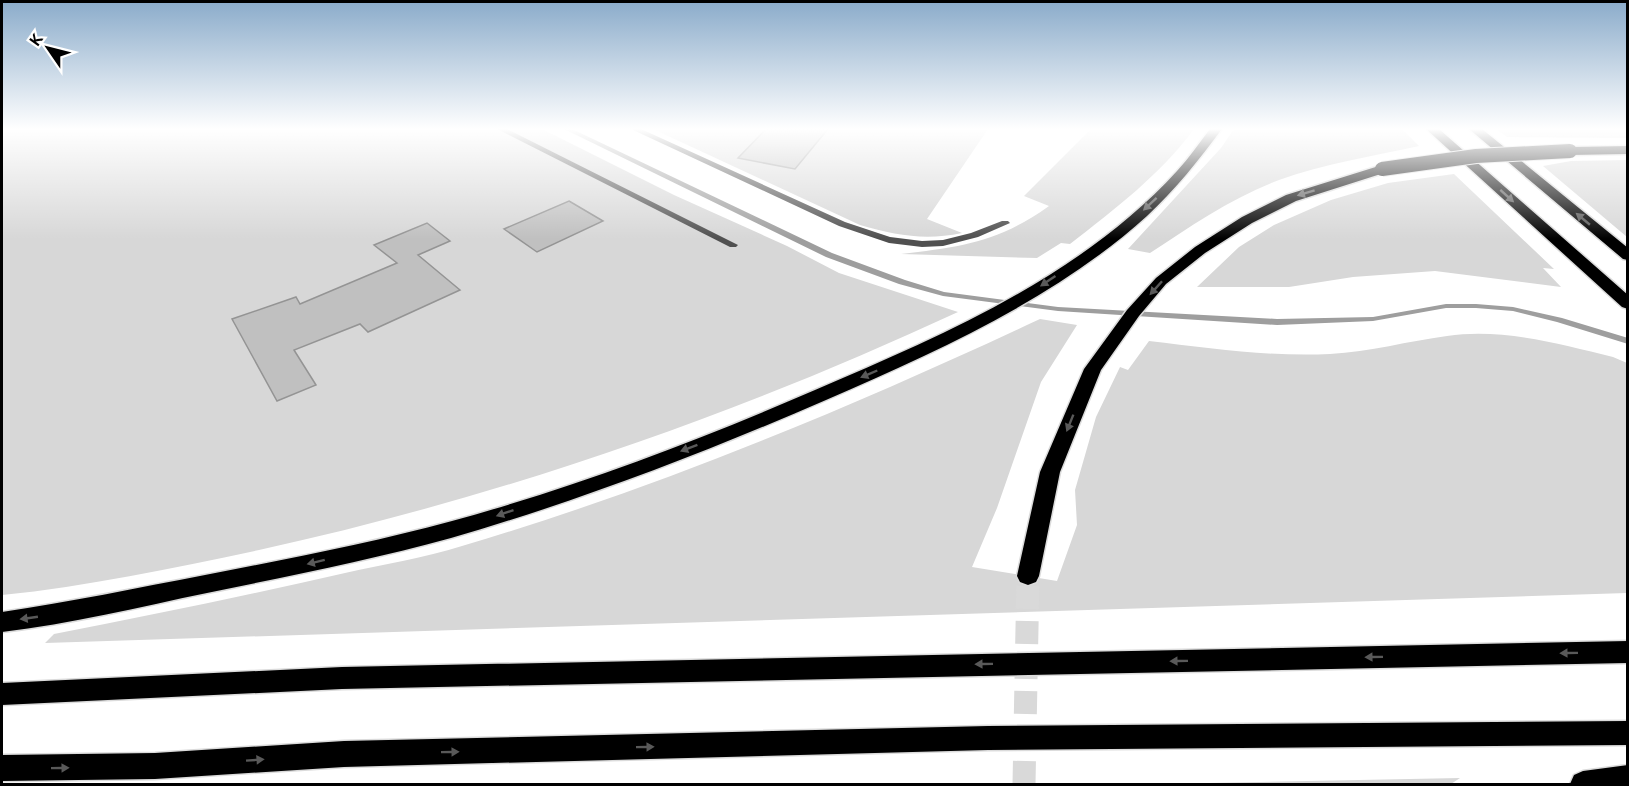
<svg xmlns="http://www.w3.org/2000/svg" width="1629" height="786" font-family="Ubuntu,sans-serif">
  <style>
    .green { fill: #d7d7d7 }
    .lines { fill: none; stroke-linecap: round; stroke-linejoin: round }
    .stream { fill: #9e9e9e; fill-rule: evenodd }
    .building { fill: #c0c0c0; stroke: #949494; stroke-width: 1.5 }
    .highway-tunnel { stroke: #d9d9d9; stroke-width: 23; stroke-dasharray: 23 12; stroke-linecap: butt }
    .highway-casing { stroke: #dbdbdb; stroke-width: 3 }
    .street { fill: #505050; fill-rule: evenodd }
    .highway { fill: #000; fill-rule: evenodd }
    .highway-bridge-casing { stroke: #dbdbdb; stroke-width: 16; stroke-linecap: butt }
    .highway-bridge { stroke: #000; stroke-width: 14 }
    .oneway { fill: #595959 }
  </style>
  <rect width="100%" height="100%" fill="#fff"/>
  <!-- green -->
  <path class="green" d="M 2,129 L 542,129 L 674,195 L 787,246 L 839,273 L 958,312 C 734,416 500,497 259,550 C 173,568 89,586 2,595 Z
    M 653,129 L 988,129 L 927,219 L 962,233 C 924,241 896,235 860,225 Z
    M 1091,129 L 1194,129 C 1160,175 1115,209 1070,244 L 1061,243 L 1037,258 L 901,254 C 961,247 999,242 1049,206 L 1024,196 Z
    M 1234,129 L 1402,129 L 1419,146 C 1373,156 1324,164 1279,180 C 1233,197 1191,226 1150,253 L 1128,249 L 1221,148 Z
    M 1496,129 L 1627,129 L 1627,138 L 1507,137 Z
    M 1627,160 L 1627,237 L 1543,166 L 1571,161 Z
    M 1454,174 L 1554,269 L 1543,268 L 1561,287 L 1435,271 L 1353,277 L 1289,287 L 1197,287 L 1239,247 L 1274,225 L 1331,200 L 1388,183 Z
    M 1040,319 L 1077,325 L 1041,382 L 997,508 L 972,567 L 1057,581 L 1077,525 L 1075,490 L 1096,417 L 1120,367 L 1128,370 L 1149,341 C 1209,348 1270,357 1330,354 C 1370,352 1408,341 1447,336 C 1503,328 1559,344 1613,357 L 1627,363 L 1627,593 L 45,643 L 54,634 C 152,615 249,595 345,573 C 384,564 424,558 462,546 C 661,487 852,407 1040,319 Z
    M 1460,778 L 1451,784 L 1158,784 Z"/>
  <g class="lines">
    <!-- stream -->
    <path class="stream" d="M 564,129 L 572,129 L 832,253 L 905,280 L 944,292 L 1058,307 L 1277,319 L 1373,317 L 1446,304 L 1476,304 L 1513,307 L 1562,318 L 1628,338 L 1628,344 L 1557,322 L 1513,311 L 1476,308 L 1446,308 L 1373,321 L 1277,325 L 1058,311 L 943,296 L 899,284 L 826,257 Z"/>
  </g>
  <!-- building -->
  <path class="building" d="M 766,129 L 828,129 L 795,169 L 738,158 Z
    M 569,201 L 603,221 L 537,252 L 504,229 Z
    M 427,223 L 450,241 L 418,255 L 460,290 L 368,332 L 360,324 L 294,350 L 316,385 L 277,401 L 232,319 L 296,297 L 300,304 L 397,263 L 374,245 Z"/>
  <g class="lines">
    <!-- highway-tunnel -->
    <path class="highway-tunnel" d="M 1024,784 L 1028,576"/>
    <!-- highway casing -->
    <g class="highway-casing">
      <path id="highway" d="M 1210,129 L 1222,129 C 1199,160 1175,190 1147,216 C 1055,299 938,351 826,400 C 704,453 579,501 451,538 C 371,560 289,576 207,593 C 139,607 71,624 2,632 L 2,612 C 70,602 137,588 205,575 C 288,559 371,543 452,521 C 576,487 697,441 815,390 C 944,335 1081,276 1177,171 C 1189,158 1199,143 1210,129 Z
        M 1426,129 L 1439,129 L 1628,295 L 1628,309 L 1622,307 Z
        M 1469,129 L 1482,129 L 1628,248 L 1628,260 L 1623,259 Z
        M 1628,146 L 1628,154 L 1570,155 L 1564,151 L 1570,147 Z
        M 1382,165 L 1387,166 L 1388,169 L 1387,172 L 1296,201 L 1252,223 L 1205,253 L 1166,284 L 1139,316 L 1101,370 L 1060,472 L 1039,576 L 1036,582 L 1028,585 L 1020,582 L 1017,576 L 1040,472 L 1084,369 L 1127,310 L 1156,278 L 1195,247 L 1242,217 L 1286,195 Z
        M 1628,641 L 1628,663 L 342,689 L 2,705 L 2,683 L 342,667 Z
        M 1628,721 L 1628,745 L 988,750 L 344,767 L 155,779 L 2,781 L 2,755 L 155,753 L 344,741 L 988,726 Z
        M 1628,765 L 1628,784 L 1570,784 L 1574,775 L 1583,771 Z"/>
    </g>
    <!-- street -->
    <path class="street" d="M 497,129 L 507,129 L 738,245 L 736,247 L 730,247 Z
      M 631,129 L 641,129 L 845,222 L 890,237 L 922,241 L 943,240 L 971,233 L 1002,221 L 1008,221 L 1010,223 L 978,237 L 943,246 L 922,247 L 889,243 L 839,226 Z"/>
    <!-- highway -->
    <use href="#highway" class="highway"/>
    <!-- highway-bridge casing -->
    <g class="highway-bridge-casing">
      <path id="highway-bridge" d="M 1382,169 L 1476,156 L 1570,151"/>
    </g>
    <!-- highway-bridge -->
    <use href="#highway-bridge" class="highway-bridge"/>
  </g>
  <!-- one-way arrows -->
  <defs><path id="oneway-solid" d="M-6-.8H1V-3.2L6.5 0L1 3.2V.8H-6Z" transform="scale(1.5)"/></defs>
  <g class="oneway">
    <use href="#oneway-solid" transform="translate(1306 193) rotate(163)"/>
    <use href="#oneway-solid" transform="translate(1507 196) rotate(42)"/>
    <use href="#oneway-solid" transform="translate(1150 204) rotate(137)"/>
    <use href="#oneway-solid" transform="translate(1583 219) rotate(-140)"/>
    <use href="#oneway-solid" transform="translate(1048 281) rotate(146)"/>
    <use href="#oneway-solid" transform="translate(1156 288) rotate(132)"/>
    <use href="#oneway-solid" transform="translate(869 374) rotate(157)"/>
    <use href="#oneway-solid" transform="translate(1070 423) rotate(112)"/>
    <use href="#oneway-solid" transform="translate(689 448) rotate(159)"/>
    <use href="#oneway-solid" transform="translate(505 513) rotate(161)"/>
    <use href="#oneway-solid" transform="translate(316 562) rotate(166)"/>
    <use href="#oneway-solid" transform="translate(29 618) rotate(172)"/>
    <use href="#oneway-solid" transform="translate(1569 653) rotate(179)"/>
    <use href="#oneway-solid" transform="translate(1374 657) rotate(179)"/>
    <use href="#oneway-solid" transform="translate(1179 661) rotate(179)"/>
    <use href="#oneway-solid" transform="translate(984 664) rotate(179)"/>
    <use href="#oneway-solid" transform="translate(645 747) rotate(-1)"/>
    <use href="#oneway-solid" transform="translate(450 752) rotate(-1)"/>
    <use href="#oneway-solid" transform="translate(255 760) rotate(-4)"/>
    <use href="#oneway-solid" transform="translate(60 768) rotate(-1)"/>
  </g>
  <!-- sky -->
  <linearGradient id="sky" x2="0" y2="1"><stop stop-color="#8aabca"/><stop offset="0.54" stop-color="#fff"/><stop offset="1" stop-color="#fff" stop-opacity="0"/></linearGradient>
  <rect width="1629" height="239" fill="url(#sky)"/>
  <!-- border -->
  <rect width="1629" height="786" fill="none" stroke="#000000" stroke-width="6"/>
  <!-- north arrow -->
  <g transform="translate(48 48) rotate(305)" stroke="#ffffff" stroke-width="4.5" paint-order="stroke">
  <path d="M0-4.5L10 22L0 15L-10 22Z" fill="#000000"/>
  <text y="-9" font-size="16" font-weight="bold" text-anchor="middle" fill="#000000">K</text>
  </g>
</svg>
